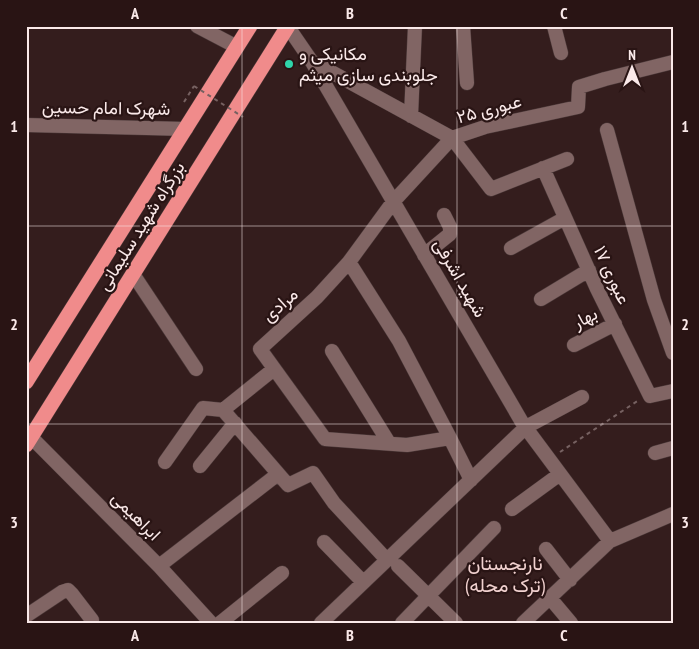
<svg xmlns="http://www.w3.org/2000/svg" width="699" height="649" font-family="'PT Sans Narrow',Vazirmatn,sans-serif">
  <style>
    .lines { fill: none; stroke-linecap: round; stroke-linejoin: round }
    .minor-casing { stroke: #4b3939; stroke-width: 15 }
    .highway-casing { stroke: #4b3939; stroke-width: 16 }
    .path { stroke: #766161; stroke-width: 2; stroke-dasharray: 4 4; stroke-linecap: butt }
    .minor { stroke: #816564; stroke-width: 14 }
    .highway { stroke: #f08b8b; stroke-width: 15 }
    .path-bridge { stroke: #766161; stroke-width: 2; stroke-dasharray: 4 4; stroke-linecap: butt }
    .grid { fill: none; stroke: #fae9e9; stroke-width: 1; stroke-opacity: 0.55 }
    .poi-dot { fill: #2fd4aa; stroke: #291414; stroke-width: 2 }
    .labels { text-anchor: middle; stroke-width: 4.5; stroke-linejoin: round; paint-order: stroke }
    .poi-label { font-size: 18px; fill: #fae9e9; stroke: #291414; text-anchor: start }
    .street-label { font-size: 18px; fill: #fae9e9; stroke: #291414 }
    .neighbourhood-label { font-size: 19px; fill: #f2d2d0; stroke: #291414 }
    .neatline { fill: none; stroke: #fae9e9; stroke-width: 2 }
    .grid-label { font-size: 16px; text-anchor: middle; font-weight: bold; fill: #fae9e9 }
  </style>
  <rect width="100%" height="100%" fill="#341d1d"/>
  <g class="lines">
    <!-- minor casing -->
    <g class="minor-casing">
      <path id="minor" d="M 197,26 L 237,47
        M 463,26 L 467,83
        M 554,26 L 561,53
        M 288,27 L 312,62 L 523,424 L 610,541
        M 313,62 L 452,138 L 485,127 L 578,107 L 579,87 L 605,79 L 673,62
        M 411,116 L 415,26
        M 26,125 L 186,129
        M 607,130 L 654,300 L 673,353
        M 543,168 L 597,289 L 650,396 L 673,391
        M 511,248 L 565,218
        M 424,255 L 450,234 L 450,227 L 444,215
        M 349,262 L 399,341 L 450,438 L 471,480
        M 133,274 L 196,369
        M 541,299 L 589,270
        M 574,345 L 615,324
        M 332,351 L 389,443
        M 223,410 L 274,369
        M 31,437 L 159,566 L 211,623
        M 450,438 L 407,445 L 325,439 L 260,349 L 317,297 L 349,262 L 393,202 L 452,138 L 491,189 L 567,159
        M 655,453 L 673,448
        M 165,462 L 203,408 L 223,410 L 288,485 L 313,473 L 334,503 L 387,560
        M 200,466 L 235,423
        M 512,509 L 560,474
        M 324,542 L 363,582
        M 546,549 L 570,580
        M 159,566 L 278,474
        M 398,566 L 456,623
        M 550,598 L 571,623
        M 26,616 L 62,592 L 68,590 L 72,594 L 92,620
        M 220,623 L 282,573
        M 321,623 L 526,427 L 582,397
        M 402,623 L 494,528
        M 523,623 L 610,541 L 673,514"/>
    </g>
    <!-- highway casing -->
    <g class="highway-casing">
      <path id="highway" d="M 26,382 L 250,26
        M 26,445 L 288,26"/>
    </g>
    <!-- path -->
    <path class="path" d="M 184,102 L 194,86
      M 560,452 L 639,400"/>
    <!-- minor -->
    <use href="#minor" class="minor"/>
    <!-- highway -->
    <use href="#highway" class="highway"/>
    <!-- path-bridge -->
    <path class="path-bridge" d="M 194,86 L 243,117"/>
  </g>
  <!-- grid -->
  <path class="grid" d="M 242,26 L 242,623M 457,26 L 457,623M 26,226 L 673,226M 26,424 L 673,424"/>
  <!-- markers -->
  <circle class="poi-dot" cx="289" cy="64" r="5"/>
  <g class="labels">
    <!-- poi labels -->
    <g class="poi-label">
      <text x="299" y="60">مکانیکی و<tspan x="299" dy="21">جلوبندی سازی میثم</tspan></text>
    </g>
    <!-- street labels -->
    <g class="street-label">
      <text transform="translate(106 108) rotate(1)" y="6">شهرک امام حسین</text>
      <text transform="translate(489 109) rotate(-15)" y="6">عبوری ۲۵</text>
      <text transform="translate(141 226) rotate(-58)" y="6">بزرگراه شهید سلیمانی</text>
      <text transform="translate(612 275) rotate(65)" y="6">عبوری ۱۷</text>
      <text transform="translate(460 278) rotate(60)" y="6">شهید اشرفی</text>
      <text transform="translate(280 305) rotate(-42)" y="6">مرادی</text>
      <text transform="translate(585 318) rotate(-28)" y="6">بهار</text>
      <text transform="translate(136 516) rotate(45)" y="6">ابراهیمی</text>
    </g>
    <!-- neighbourhood labels -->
    <g class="neighbourhood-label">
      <text x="505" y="570">نارنجستان<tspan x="505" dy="22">(ترک محله)</tspan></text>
    </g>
  </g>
  <!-- border -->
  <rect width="699" height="649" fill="none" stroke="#291414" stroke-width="55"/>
  <!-- north arrow -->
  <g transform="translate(632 68)" stroke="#291414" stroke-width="4" paint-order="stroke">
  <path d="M0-4L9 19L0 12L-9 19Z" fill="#fae9e9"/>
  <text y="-8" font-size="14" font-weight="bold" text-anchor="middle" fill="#fae9e9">N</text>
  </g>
  <rect x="28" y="28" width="644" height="594" class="neatline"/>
  <g class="grid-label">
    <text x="135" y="19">A</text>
    <text x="350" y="19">B</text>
    <text x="564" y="19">C</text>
    <text x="14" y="132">1</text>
    <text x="685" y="132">1</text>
    <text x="14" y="330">2</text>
    <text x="685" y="330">2</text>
    <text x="14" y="528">3</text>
    <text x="685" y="528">3</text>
    <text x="135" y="641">A</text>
    <text x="350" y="641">B</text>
    <text x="564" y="641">C</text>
  </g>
</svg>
